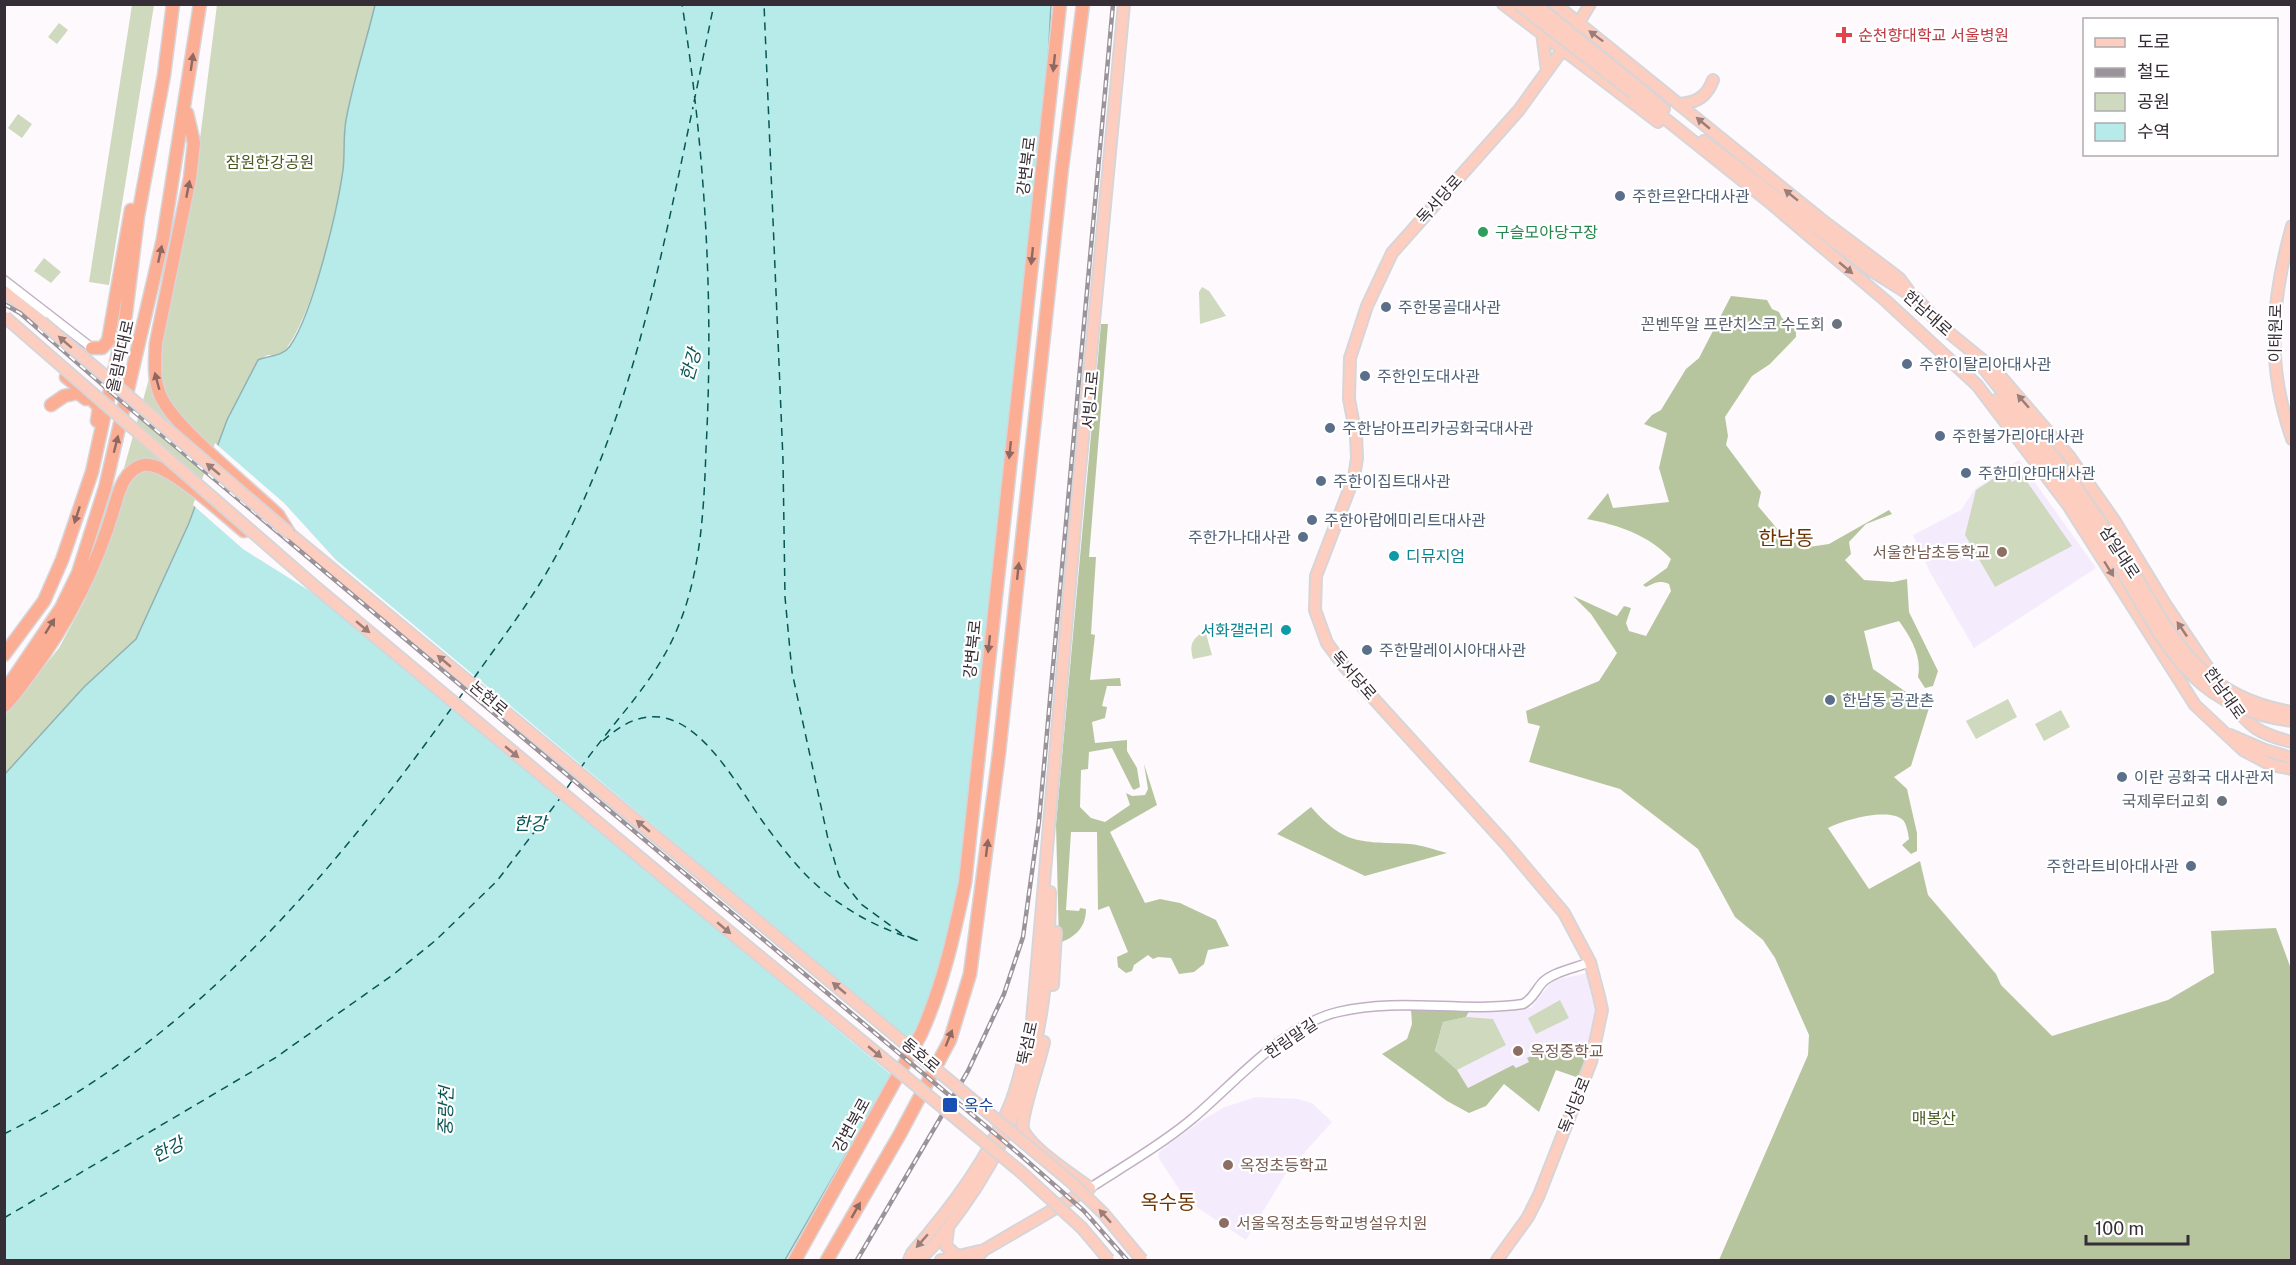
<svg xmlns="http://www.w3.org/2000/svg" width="2296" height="1265" font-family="'Public Sans','Noto Sans KR',sans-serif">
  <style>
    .education { fill: #f4ecfd }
    .green { fill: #cfd9be }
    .forest { fill: #b7c59e }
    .water { fill: #b6ebea; stroke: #90b2b4; stroke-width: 1.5 }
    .pier { fill: #fdf9fd }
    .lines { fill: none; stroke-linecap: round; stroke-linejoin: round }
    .ferry { stroke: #075555; stroke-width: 1.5; stroke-dasharray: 8 6; stroke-linecap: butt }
    .minor-casing { stroke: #c2afc4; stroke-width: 11 }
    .major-casing { stroke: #d7d5d7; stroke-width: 14 }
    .highway-casing { stroke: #d7d5d7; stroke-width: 15 }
    .minor { stroke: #fff; stroke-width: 8 }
    .major { stroke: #fdcebf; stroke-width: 10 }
    .highway { stroke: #fcae95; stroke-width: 12 }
    .rail-casing { stroke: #9a949a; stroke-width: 4.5 }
    .rail { stroke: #fff; stroke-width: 2; stroke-dasharray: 7; stroke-linecap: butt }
    .major-bridge-casing { stroke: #d7d5d7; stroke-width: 14; stroke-linecap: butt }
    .major-bridge { stroke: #fdcebf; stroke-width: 10 }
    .oneway { fill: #9a7e7a }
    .oneway2 { fill: #8f6861 }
    .health-dot { fill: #e0444e; stroke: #fff; stroke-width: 2 }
    .service-dot { fill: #5c6f8a; stroke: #fff; stroke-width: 2 }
    .leisure-dot { fill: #2e9e5b; stroke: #fff; stroke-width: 2 }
    .worship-dot { fill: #6b7280; stroke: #fff; stroke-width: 2 }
    .education-dot { fill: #8d6e63; stroke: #fff; stroke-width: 2 }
    .culture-dot { fill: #0f9aa8; stroke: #fff; stroke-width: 2 }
    .transit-dot { fill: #1a4fb4; stroke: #fff; stroke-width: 2 }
    .labels { text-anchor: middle; stroke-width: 4.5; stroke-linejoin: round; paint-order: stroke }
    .health-label { font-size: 16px; fill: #be3a42; stroke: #fff; text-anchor: start }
    .park-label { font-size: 16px; fill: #48581f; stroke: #fff }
    .street-label { font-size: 16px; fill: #362e36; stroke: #fff }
    .service-label { font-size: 16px; fill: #4e5e75; stroke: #fff; text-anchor: start }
    .leisure-label { font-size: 16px; fill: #27864d; stroke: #fff; text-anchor: start }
    .worship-label { font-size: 16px; fill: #5b616d; stroke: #fff; text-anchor: end }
    .education-label { font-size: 16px; fill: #785e54; stroke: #fff; text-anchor: start }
    .culture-label { font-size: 16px; fill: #0d838f; stroke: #fff; text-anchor: start }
    .transit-label { font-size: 16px; fill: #164399; stroke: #fff; text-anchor: start }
    .water-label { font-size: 18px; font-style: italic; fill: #075555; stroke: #fff }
    .quarter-label { font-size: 20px; fill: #6c3200; stroke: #fff }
  </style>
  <rect width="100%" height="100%" fill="#fdf9fd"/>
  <!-- education -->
  <path class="education" d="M 2019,460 L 2096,568 L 1974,648 L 1930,572 L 1913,535 L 1961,510 L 1975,489 Z
    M 1588,973 L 1596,1003 L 1586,1058 L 1557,1050 L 1528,1059 L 1529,1062 L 1516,1068 L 1513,1065 L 1468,1088 L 1457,1070 L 1435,1052 L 1443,1022 L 1466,1017 L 1469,1011 L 1531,1008 L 1553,980 Z
    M 1256,1097 L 1298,1099 L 1312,1103 L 1332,1122 L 1286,1173 L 1246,1240 L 1186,1200 L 1158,1157 L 1159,1152 L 1202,1120 L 1225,1107 Z"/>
  <!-- green -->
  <path class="green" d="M 132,5 L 154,5 L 109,285 L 89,282 Z
    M 217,5 L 375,5 C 366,44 351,84 345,124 C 343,139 345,155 343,170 C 337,214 311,324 281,355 L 268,355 L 258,360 L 227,420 L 189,523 L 136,639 L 84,687 L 5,775 L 5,715 L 59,648 L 85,600 L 112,534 L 124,468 L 161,336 L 196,170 Z
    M 59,23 L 68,30 L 57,44 L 48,37 Z
    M 18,114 L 32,124 L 22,138 L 8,128 Z
    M 44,258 L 61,272 L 51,283 L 34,271 Z
    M 1202,287 L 1209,291 L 1226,316 L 1200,324 L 1199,292 Z
    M 2005,471 L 2012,482 L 2023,476 L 2072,546 L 1995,587 L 1965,535 L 1976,490 Z
    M 1205,630 L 1212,655 L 1193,659 C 1189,643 1192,640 1205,630 Z
    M 2008,699 L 2017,717 L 1976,739 L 1966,721 Z
    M 2061,710 L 2070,727 L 2044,741 L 2035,724 Z
    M 1560,1000 L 1569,1018 L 1536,1034 L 1528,1018 Z
    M 1466,1017 L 1493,1019 L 1506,1045 L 1457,1070 L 1435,1052 L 1443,1022 Z"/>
  <!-- forest -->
  <path class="forest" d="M 1731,296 L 1767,300 L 1772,309 L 1779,312 L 1782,318 L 1796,328 L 1796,337 L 1770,364 L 1752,376 L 1725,417 L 1728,436 L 1726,445 L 1761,492 L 1758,506 L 1779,531 L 1802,548 L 1829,544 L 1889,510 L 1892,514 L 1866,524 L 1849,542 L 1851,554 L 1845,560 L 1864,580 L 1893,582 L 1907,579 L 1909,612 L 1938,671 L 1933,686 L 1925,688 L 1918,677 C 1922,656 1911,638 1899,621 L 1864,631 L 1873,669 L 1929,708 L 1911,766 L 1894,777 L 1907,789 L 1917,833 L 1917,851 L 1911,854 L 1902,845 L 1909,839 C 1908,833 1907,825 1903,820 C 1889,807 1843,820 1828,828 L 1869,889 L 1920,861 L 1928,895 L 1996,974 L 2001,985 L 2052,1036 L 2168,1000 L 2214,973 L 2211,931 L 2276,928 L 2291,969 L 2291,1260 L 1719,1260 L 1808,1055 L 1809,1035 L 1775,958 L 1763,940 L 1735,917 L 1698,849 L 1620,789 L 1529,762 L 1540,726 L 1528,723 L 1526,711 L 1599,681 L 1617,653 L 1591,614 L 1573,596 L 1617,616 L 1624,606 L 1631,608 L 1626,623 L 1629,631 L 1646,636 L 1671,591 L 1669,584 C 1659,580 1655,583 1646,587 L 1643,585 L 1667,568 L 1671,559 C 1649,535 1618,525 1587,519 L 1608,493 L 1613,508 L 1669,502 L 1659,468 L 1667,433 L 1644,424 L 1652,415 L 1661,410 L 1686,369 L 1699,358 Z
    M 1101,324 L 1108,324 L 1089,557 L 1096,557 L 1091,634 L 1095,635 L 1090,680 L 1120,678 L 1121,686 L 1107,686 L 1102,706 L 1107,707 L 1105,718 L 1092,722 L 1095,743 L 1127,740 L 1127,751 L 1137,768 L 1140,787 L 1134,790 L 1132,788 L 1112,748 L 1089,752 L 1088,769 L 1081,770 L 1080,807 L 1091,818 L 1105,822 L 1130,805 L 1126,793 L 1132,796 L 1145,795 L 1148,789 L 1144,764 L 1157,805 L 1110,832 L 1145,903 L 1160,899 L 1180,903 L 1216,920 L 1229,946 L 1208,950 L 1204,964 L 1194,972 L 1179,974 L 1171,958 L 1158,957 L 1153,959 L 1148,955 L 1134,965 L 1132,971 L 1126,973 L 1118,967 L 1117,957 L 1128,952 L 1109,906 L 1098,910 L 1097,832 L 1071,832 L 1066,910 L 1079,911 L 1080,908 L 1086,909 C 1086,927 1076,937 1059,943 L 1056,824 Z
    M 1311,807 C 1346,847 1362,841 1410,844 C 1422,845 1435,850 1447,853 L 1365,876 L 1277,834 Z
    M 1411,1009 L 1469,1011 L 1466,1017 L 1443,1022 L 1435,1051 L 1457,1070 L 1468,1088 L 1513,1065 L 1516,1068 L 1529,1062 L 1527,1058 L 1554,1046 L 1557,1050 L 1586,1058 L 1579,1078 L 1556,1070 L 1539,1112 L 1504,1084 L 1486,1106 L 1469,1113 L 1447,1101 L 1382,1054 L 1407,1039 L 1412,1024 Z"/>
  <!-- water -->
  <path class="water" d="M 375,5 L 1051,5 L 1047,79 L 958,909 L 921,1025 L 785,1260 L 5,1260 L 4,775 L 84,687 L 136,639 L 189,523 L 227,420 L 258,360 C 270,355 282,357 290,346 C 313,313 337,212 343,170 C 345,154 343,137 346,120 C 353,81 366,43 375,5 Z"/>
  <!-- pier -->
  <path class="pier" d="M 215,443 L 284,503 L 336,560 L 914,1043 L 894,1077 L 313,593 L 243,549 L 193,505 Z"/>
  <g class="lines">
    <!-- ferry -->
    <path class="ferry" d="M 694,102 L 714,4
      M 474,678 C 500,641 528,605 551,565 C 630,425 660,263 693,107
      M 458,700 L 467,687
      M 603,741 C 677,671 726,769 763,822 C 777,841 792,861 809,878 C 841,909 877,928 919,941 L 902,934 L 861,904 L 839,876 L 828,839 L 792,672 L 785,597 L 783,460 L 764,4
      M 580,769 C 613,721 656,682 678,627 C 701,572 704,508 706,449 C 714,301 705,150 682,4
      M 567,788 L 576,775
      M 4,1134 C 193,1039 332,875 453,706
      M 4,1218 L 275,1058 L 394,974 L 436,940 L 497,881 L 561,797"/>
    <!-- minor casing -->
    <g class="minor-casing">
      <path id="minor" d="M 4,280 L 92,348
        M 1090,1188 C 1124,1166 1161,1145 1192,1119 C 1234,1084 1283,1025 1338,1012 C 1402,997 1460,1013 1523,1004 C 1533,999 1535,991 1542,983 C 1552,972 1576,968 1590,962"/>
    </g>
    <!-- major casing -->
    <g class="major-casing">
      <path id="major" d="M 1503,4 L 1658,122
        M 1555,4 L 1822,220 L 1899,278 L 1908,290
        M 1542,33 L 1547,71
        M 1638,87 L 1664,109
        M 1633,93 L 1768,201 L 1886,301 L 1977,385 L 2068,505 L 2195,705 L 2243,750 L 2271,765 L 2292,769
        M 1681,104 C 1698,102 1707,96 1713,80
        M 1704,141 L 1872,271 L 1917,299 L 1942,327 L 1996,371 L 2069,456 L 2114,520 L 2165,604 L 2214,677
        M 2292,226 C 2271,301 2266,365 2292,439
        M 4,291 L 42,322
        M 1977,360 L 2066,472 L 2125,558
        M 1996,400 L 2025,432 L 2061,479 L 2117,563
        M 290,534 L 688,863
        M 318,589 L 679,890
        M 2230,700 C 2249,727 2259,734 2292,742
        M 2230,735 L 2265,750 L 2292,758
        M 1053,985 L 1056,932
        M 948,1229 L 946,1246 L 957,1256
        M 909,1260 L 912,1253 C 951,1208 989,1158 1011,1102 C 1021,1076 1026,1048 1032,1021 L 1079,480 L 1124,4
        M 918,1260 C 935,1247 949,1225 962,1208 C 1033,1109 1049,1011 1050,892
        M 941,1260 L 984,1250
        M 974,1260 L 984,1250 L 1090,1188 C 1073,1175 1030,1148 1023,1129 C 1020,1117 1041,1059 1044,1042
        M 1497,1260 L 1528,1217 L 1539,1195 L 1591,1062 L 1602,1010 L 1599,996 L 1590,962 L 1564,913 L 1505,843 L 1344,666 L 1327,643 L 1315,610 L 1316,576 L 1354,477 L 1357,458 L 1356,436 L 1349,399 L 1350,358 L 1367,306 L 1392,253 L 1519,110 L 1563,49 L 1590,4"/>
    </g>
    <!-- highway casing -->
    <g class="highway-casing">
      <path id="highway" d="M 187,113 L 194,143 L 190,178 L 156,343 C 155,361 153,380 161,397 C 176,429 250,488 278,515 L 289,533
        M 92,348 L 102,348 L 108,341 L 131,210
        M 66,377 L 84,391 L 99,407 L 97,421
        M 51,405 L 64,396 L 78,393 L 86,399
        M 4,655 L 44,601 L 62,560 L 92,472 L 125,321 L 138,216 L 164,75 L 173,4
        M 4,692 L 61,608 L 78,573 L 105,488 L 163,239 L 200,4
        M 4,706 C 14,697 22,684 30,674 C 68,623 96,569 114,508 C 119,491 124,470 143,465 C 167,460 225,516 244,531
        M 795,1260 L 921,1034 C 943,985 954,935 965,883 L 1060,4
        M 827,1260 L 900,1134 L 950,1040 L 970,974 L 999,753 L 1062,168 L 1083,4"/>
    </g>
    <!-- minor -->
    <use href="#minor" class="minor"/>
    <!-- major -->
    <use href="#major" class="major"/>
    <!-- highway -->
    <use href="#highway" class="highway"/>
    <!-- rail casing -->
    <g class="rail-casing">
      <path id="rail" d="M 4,304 L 20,313 L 119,399 L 1018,1153 L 1084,1211 L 1127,1260
        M 857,1260 L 968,1071 L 1004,994 L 1023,937 L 1039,821 L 1113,4"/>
    </g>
    <!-- rail -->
    <use href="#rail" class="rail"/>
    <!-- major-bridge casing -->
    <g class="major-bridge-casing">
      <path id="major-bridge" d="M 1518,4 L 1633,93
        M 1535,4 L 1638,87
        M 5,317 L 318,589
        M 42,322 L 290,534
        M 2125,558 C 2171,633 2195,696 2292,712
        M 2117,563 C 2164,641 2190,708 2292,721
        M 688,863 L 1070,1181 L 1103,1213 L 1142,1260
        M 679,890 L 1021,1172 L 1082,1228 L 1109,1260"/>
    </g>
    <!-- major-bridge -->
    <use href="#major-bridge" class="major-bridge"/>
  </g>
  <!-- one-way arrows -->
  <defs><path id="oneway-solid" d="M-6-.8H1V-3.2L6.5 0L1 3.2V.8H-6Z" transform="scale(1.5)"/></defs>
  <g class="oneway">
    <use href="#oneway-solid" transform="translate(1596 36) rotate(-143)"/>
    <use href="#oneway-solid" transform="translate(1703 123) rotate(-140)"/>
    <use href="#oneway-solid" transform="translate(1791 195) rotate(-141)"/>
    <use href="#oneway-solid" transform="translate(1846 268) rotate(40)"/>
    <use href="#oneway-solid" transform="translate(65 342) rotate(-139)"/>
    <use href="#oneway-solid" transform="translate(2023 401) rotate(-131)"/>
    <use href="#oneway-solid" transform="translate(213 469) rotate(-140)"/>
    <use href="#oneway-solid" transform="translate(2109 569) rotate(58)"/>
    <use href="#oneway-solid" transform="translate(363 627) rotate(40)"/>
    <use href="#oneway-solid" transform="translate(2182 629) rotate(-124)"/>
    <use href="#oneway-solid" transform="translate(444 661) rotate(-140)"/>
    <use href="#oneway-solid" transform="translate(512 752) rotate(40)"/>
    <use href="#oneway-solid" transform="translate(643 826) rotate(-140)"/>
    <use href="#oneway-solid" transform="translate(724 928) rotate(40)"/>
    <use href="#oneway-solid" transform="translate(839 988) rotate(-140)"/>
    <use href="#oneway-solid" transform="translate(875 1052) rotate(40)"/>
    <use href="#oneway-solid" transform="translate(1105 1216) rotate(-132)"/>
    <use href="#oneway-solid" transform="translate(922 1241) rotate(131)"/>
  </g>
  <g class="oneway2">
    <use href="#oneway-solid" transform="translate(192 62) rotate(-82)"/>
    <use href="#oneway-solid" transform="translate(1054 63) rotate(96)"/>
    <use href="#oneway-solid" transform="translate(188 189) rotate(-79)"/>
    <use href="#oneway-solid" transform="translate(160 254) rotate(-78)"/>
    <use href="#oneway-solid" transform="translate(1032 256) rotate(96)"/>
    <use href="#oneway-solid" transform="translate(157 381) rotate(-105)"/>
    <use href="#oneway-solid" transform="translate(116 444) rotate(-76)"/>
    <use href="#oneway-solid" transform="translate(1010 450) rotate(96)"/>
    <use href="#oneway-solid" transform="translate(77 515) rotate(108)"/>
    <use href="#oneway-solid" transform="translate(1018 571) rotate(-84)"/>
    <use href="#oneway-solid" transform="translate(50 626) rotate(-58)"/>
    <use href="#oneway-solid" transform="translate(989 644) rotate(96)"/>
    <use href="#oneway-solid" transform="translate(987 848) rotate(-83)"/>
    <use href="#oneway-solid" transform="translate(949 1038) rotate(-68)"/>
    <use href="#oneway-solid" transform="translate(856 1210) rotate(-60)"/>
  </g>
  <!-- markers -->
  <path class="health-dot" d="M1841 26h6v6h6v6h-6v6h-6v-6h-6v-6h6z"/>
  <g class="service-dot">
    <circle cx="1620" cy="196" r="6"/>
    <circle cx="1386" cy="307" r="6"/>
    <circle cx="1907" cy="364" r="6"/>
    <circle cx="1365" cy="376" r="6"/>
    <circle cx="1330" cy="428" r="6"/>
    <circle cx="1940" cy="436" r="6"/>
    <circle cx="1966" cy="473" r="6"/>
    <circle cx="1321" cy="481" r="6"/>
    <circle cx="1312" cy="520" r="6"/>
    <circle cx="1303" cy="537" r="6"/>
    <circle cx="1367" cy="650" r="6"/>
    <circle cx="1830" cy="700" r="6"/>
    <circle cx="2122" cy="777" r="6"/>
    <circle cx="2191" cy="866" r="6"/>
  </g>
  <circle class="leisure-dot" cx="1483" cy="232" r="6"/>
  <g class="worship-dot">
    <circle cx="1837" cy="324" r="6"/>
    <circle cx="2222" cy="801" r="6"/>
  </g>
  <g class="education-dot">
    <circle cx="2002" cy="552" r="6"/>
    <circle cx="1518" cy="1051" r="6"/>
    <circle cx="1228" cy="1165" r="6"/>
    <circle cx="1224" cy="1223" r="6"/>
  </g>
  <g class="culture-dot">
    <circle cx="1394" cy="556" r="6"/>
    <circle cx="1286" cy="630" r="6"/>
  </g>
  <rect class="transit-dot" x="942" y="1097" width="16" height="16" rx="3"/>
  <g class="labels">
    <!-- health labels -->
    <g class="health-label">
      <text x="1858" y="41">순천향대학교 서울병원</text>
    </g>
    <!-- park labels -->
    <g class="park-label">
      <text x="270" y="168">잠원한강공원</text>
      <text x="1934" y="1124">매봉산</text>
    </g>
    <!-- street labels -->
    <g class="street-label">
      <text transform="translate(1026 166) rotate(-83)" y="6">강변북로</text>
      <text transform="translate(1439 199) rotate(-48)" y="6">독서당로</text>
      <text transform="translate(1928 313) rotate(42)" y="6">한남대로</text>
      <text transform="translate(2275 333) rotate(-89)" y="6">이태원로</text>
      <text transform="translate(120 356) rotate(-77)" y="6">올림픽대로</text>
      <text transform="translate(1090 400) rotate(-85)" y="6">서빙고로</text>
      <text transform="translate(2120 552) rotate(57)" y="6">삼일대로</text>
      <text transform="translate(972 649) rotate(-84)" y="6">강변북로</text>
      <text transform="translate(1354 675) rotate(49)" y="6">독서당로</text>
      <text transform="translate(2225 693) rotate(55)" y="6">한남대로</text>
      <text transform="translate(489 698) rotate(40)" y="6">논현로</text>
      <text transform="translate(1291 1038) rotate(-34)" y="6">한림말길</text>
      <text transform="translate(1027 1043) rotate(-78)" y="6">뚝섬로</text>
      <text transform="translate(921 1055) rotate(40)" y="6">동호로</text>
      <text transform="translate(1574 1105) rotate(-68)" y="6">독서당로</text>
      <text transform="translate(851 1125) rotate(-61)" y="6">강변북로</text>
    </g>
    <!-- service labels -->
    <g class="service-label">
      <text x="1632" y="202">주한르완다대사관</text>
      <text x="1398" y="313">주한몽골대사관</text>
      <text x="1919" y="370">주한이탈리아대사관</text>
      <text x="1377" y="382">주한인도대사관</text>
      <text x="1342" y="434">주한남아프리카공화국대사관</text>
      <text x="1952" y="442">주한불가리아대사관</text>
      <text x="1978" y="479">주한미얀마대사관</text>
      <text x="1333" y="487">주한이집트대사관</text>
      <text x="1324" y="526">주한아랍에미리트대사관</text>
      <text x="1291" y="543" text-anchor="end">주한가나대사관</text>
      <text x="1379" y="656">주한말레이시아대사관</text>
      <text x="1842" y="706">한남동 공관촌</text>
      <text x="2134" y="783">이란 공화국 대사관저</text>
      <text x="2179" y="872" text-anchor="end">주한라트비아대사관</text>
    </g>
    <!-- leisure labels -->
    <g class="leisure-label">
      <text x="1495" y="238">구슬모아당구장</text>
    </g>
    <!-- worship labels -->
    <g class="worship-label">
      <text x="1825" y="330">꼰벤뚜알 프란치스코 수도회</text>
      <text x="2210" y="807">국제루터교회</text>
    </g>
    <!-- education labels -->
    <g class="education-label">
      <text x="1990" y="558" text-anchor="end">서울한남초등학교</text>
      <text x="1530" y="1057">옥정중학교</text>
      <text x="1240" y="1171">옥정초등학교</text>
      <text x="1236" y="1229">서울옥정초등학교병설유치원</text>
    </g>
    <!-- culture labels -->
    <g class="culture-label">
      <text x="1406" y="562">디뮤지엄</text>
      <text x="1274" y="636" text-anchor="end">서화갤러리</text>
    </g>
    <!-- transit labels -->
    <g class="transit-label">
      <text x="964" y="1111">옥수</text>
    </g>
    <!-- water labels -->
    <g class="water-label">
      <text transform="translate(691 365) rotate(-74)" y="6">한강</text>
      <text x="530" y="830">한강</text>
      <text transform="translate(446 1111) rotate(-88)" y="6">중랑천</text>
      <text transform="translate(168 1150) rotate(-27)" y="6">한강</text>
    </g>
    <!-- quarter labels -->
    <g class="quarter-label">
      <text x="1786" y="545">한남동</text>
      <text x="1168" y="1209">옥수동</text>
    </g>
  </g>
  <!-- border -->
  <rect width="2296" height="1265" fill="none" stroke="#362e36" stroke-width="12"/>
  <!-- legend -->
  <rect x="2083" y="18" width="195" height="138" fill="#ffffff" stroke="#afabaf" stroke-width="1.5"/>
  <rect x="2095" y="38" width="30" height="9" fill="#fdcebf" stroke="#afabaf" stroke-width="1.5"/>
  <text x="2137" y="48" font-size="18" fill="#362e36">도로</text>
  <rect x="2095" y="68" width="30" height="9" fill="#9a949a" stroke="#afabaf" stroke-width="1.5"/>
  <text x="2137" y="78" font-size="18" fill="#362e36">철도</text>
  <rect x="2095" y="93" width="30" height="18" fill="#cfd9be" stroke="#afabaf" stroke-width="1.5"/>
  <text x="2137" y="108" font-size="18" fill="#362e36">공원</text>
  <rect x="2095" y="123" width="30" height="18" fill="#b6ebea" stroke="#afabaf" stroke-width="1.5"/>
  <text x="2137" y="138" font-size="18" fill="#362e36">수역</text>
  <!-- scale -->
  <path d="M2086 1235v9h102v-9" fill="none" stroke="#362e36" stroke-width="3"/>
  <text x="2095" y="1235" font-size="18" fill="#362e36" stroke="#ffffff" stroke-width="4.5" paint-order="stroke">100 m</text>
</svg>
